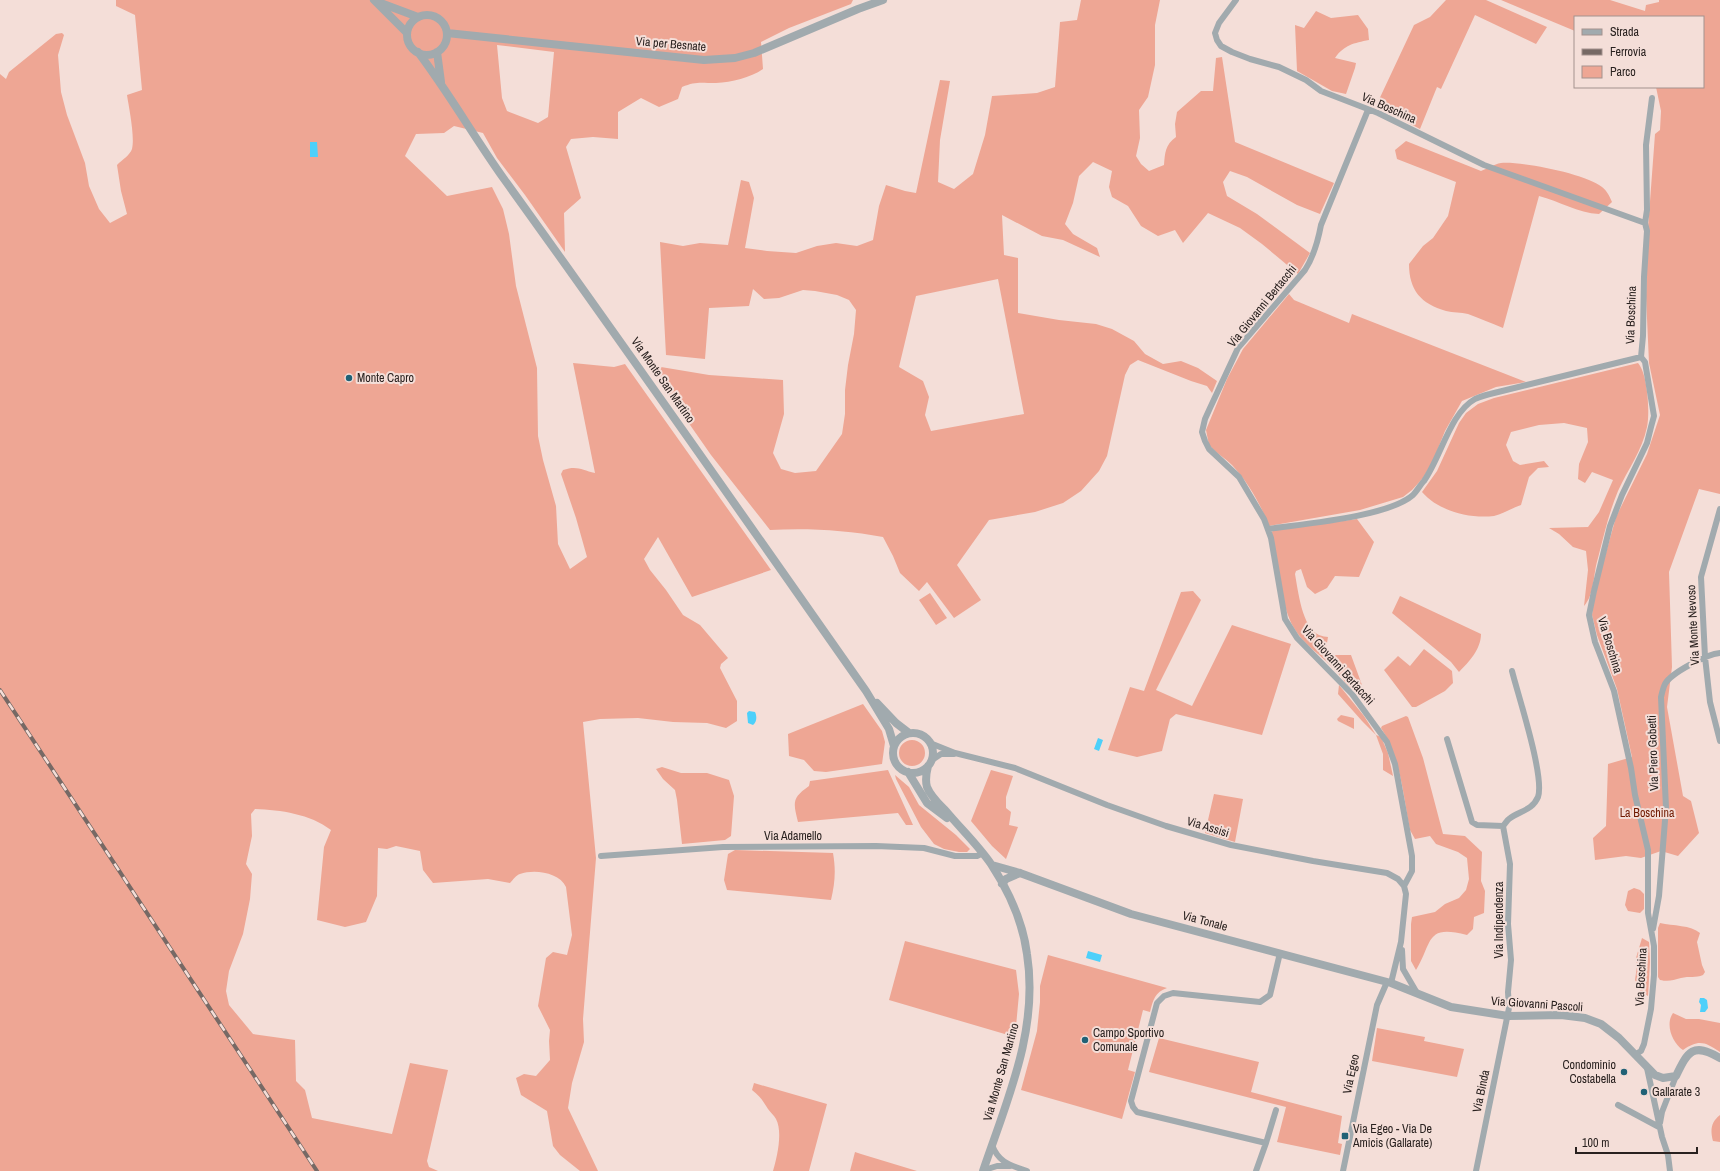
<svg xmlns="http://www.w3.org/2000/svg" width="1720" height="1171" font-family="'Archivo Narrow',sans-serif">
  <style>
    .green { fill: #eea694; fill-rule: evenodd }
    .water { fill: #4dd0fa }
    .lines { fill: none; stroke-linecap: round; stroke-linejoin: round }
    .minor { stroke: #a1aaae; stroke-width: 6 }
    .tertiary { stroke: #a1aaae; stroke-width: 8 }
    .rail-casing { stroke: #766965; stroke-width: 4 }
    .rail { stroke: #f4ded8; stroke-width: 2.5; stroke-dasharray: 8; stroke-linecap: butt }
    .poi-dot { fill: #206176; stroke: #f4ded8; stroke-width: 1.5 }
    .labels { text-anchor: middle; stroke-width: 4; stroke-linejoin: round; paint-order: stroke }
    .street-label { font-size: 12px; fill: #29211f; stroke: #f4ded8 }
    .poi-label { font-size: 12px; fill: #29211f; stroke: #f4ded8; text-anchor: start }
    .park-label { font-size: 12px; fill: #701900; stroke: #f4ded8 }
  </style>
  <rect width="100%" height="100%" fill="#f4ded8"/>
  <!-- green -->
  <path class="green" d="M 116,0 L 853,0 L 851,4 L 789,28 L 761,42 L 763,69 C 750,78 732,82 716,83 C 701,83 696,81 682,87 L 678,99 L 659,107 L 641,98 L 618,112 L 618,139 L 593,137 L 571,139 L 566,147 L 581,198 L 564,213 L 565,252 L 525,195 L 497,158 L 483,133 L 454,126 L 444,133 L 416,134 L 405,156 L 447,196 L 492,187 L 503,209 L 509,234 L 516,286 L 537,368 L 538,436 L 543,460 L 556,506 L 558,544 L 570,569 L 587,557 L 576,518 L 561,474 L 563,470 C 577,465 582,470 595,473 L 573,363 L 614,367 L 625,364 L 771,570 L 692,597 L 658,537 L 644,559 L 650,570 L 666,590 L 683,615 L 700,625 L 728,658 L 721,664 L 720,668 L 737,701 L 737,721 L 726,728 L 707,723 L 673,722 L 638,718 L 600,719 L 583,722 L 596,858 L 583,1019 L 584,1042 L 572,1083 L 568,1108 L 598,1171 L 580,1171 L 560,1155 L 553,1146 L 547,1111 L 521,1095 L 516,1078 L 524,1074 L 536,1076 L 550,1060 L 549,1041 L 550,1030 L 538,1006 L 546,958 L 553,952 L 567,955 L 572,935 L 566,887 C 559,872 534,869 520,874 C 516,875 513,880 510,883 L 488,879 L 433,883 L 423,870 L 420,851 L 396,846 L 387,849 L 378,848 L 377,896 L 366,922 L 345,927 L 317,920 L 324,847 L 331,830 C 310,814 281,810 255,809 L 251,814 L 252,836 L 246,864 L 252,874 L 250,899 L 243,934 L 229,971 L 226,991 L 229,1005 L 253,1034 L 295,1040 L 296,1081 L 305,1090 L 312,1118 L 392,1134 L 410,1063 L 448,1070 L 427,1161 L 429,1167 L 438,1171 L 0,1171 L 0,74 L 6,79 L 9,72 L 56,34 L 62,33 L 64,35 L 58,55 L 61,92 L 67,115 L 85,163 L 89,186 L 99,209 L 110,223 L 127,214 L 121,191 L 117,165 C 122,160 130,155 132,149 C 135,137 129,108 127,95 L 142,90 L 135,15 L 116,6 ZM 497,45 L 554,52 L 548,117 L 538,123 L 507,111 L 502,98 Z
    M 1081,0 L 1160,0 L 1155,25 L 1155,65 L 1148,97 L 1139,110 L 1140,138 L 1136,156 L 1141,164 L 1149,171 L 1164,165 C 1165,153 1165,145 1176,137 L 1175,124 L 1177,112 L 1201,91 L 1213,91 L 1216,58 L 1222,57 L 1235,142 L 1334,183 L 1320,214 L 1297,205 L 1247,177 L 1230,171 L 1223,182 L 1227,196 L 1257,214 L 1310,253 L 1298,274 L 1262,244 L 1240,228 L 1208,213 L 1183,243 L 1175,230 L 1158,236 L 1141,226 L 1128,206 L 1112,197 L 1109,187 L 1112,171 L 1093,162 L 1079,176 L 1073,203 L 1065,224 L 1073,234 L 1097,248 L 1100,257 L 1063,240 L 1042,236 L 1002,215 L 1004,255 L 1018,258 L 1018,313 L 1059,320 L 1096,324 L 1112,329 L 1134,341 L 1145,354 L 1163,364 L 1181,361 L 1198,368 L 1217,381 L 1212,393 L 1207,386 L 1191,381 L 1138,360 L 1130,365 L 1125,375 L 1107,456 L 1099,471 L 1081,491 L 1063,503 L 1035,512 L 989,520 L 957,565 L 981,600 L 954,618 L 927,582 L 919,591 L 900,573 L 893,556 L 883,537 C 846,530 807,528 770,530 L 711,455 L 651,369 L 655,366 L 709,375 L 783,380 L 784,414 L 773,453 L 781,469 L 795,473 L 816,471 L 842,434 L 845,414 L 845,390 L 848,365 L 854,334 L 856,310 L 849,300 L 837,295 L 815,291 L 803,290 L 779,298 L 764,299 L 753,289 L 749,306 L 709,308 L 705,359 L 666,355 L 660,242 L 683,246 L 700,243 L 728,245 L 741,180 L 749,182 L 754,198 L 745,248 L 767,251 L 796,253 L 817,246 L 836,243 L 857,246 L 873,240 L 879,206 L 886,185 L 905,191 L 916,193 L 940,80 L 950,81 L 940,140 L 938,182 L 954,189 L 973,174 L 985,135 L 992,96 L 1037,93 L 1055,87 L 1060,22 L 1077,20 ZM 998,279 L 1024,414 L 931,431 L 925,415 L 929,397 L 923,381 L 899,367 L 916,296 Z
    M 1446,0 L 1486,0 L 1547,27 L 1536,44 L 1475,15 L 1441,89 L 1437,87 L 1420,129 L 1376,106 L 1414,25 L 1430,17 Z
    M 1501,0 L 1610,0 L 1645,11 L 1646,5 L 1659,2 L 1659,0 L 1720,0 L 1720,494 L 1699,489 L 1669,572 L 1672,667 L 1667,707 L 1683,796 L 1691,801 L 1699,833 L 1678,856 L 1661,851 L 1641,858 L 1626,856 L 1595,860 L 1593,838 L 1606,826 L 1608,764 L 1632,757 L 1617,689 L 1597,635 L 1592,615 L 1595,592 L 1616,517 L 1647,454 L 1660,415 L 1649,363 L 1646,296 L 1648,228 L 1655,134 L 1660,130 L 1661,111 L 1656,87 L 1703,87 L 1703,17 L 1575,17 L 1575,31 Z
    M 1316,11 L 1331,18 L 1358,15 L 1368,29 L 1369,40 C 1354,43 1344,45 1335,58 L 1356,63 L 1355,68 L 1346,94 L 1332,91 L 1297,71 L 1295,25 L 1304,28 Z
    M 1406,141 L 1481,171 C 1487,169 1494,164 1501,163 C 1521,161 1587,174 1602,187 C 1607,191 1609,195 1612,202 L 1599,214 C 1578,213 1559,201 1539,196 L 1503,328 C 1491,323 1479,318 1468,314 C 1461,312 1453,313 1446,311 C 1421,304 1409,290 1409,264 L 1423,246 L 1433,238 L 1448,216 L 1456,182 L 1397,159 L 1395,150 Z
    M 1289,294 L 1294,300 L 1349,323 L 1352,314 L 1526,382 L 1496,387 L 1462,401 L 1445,431 L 1433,461 L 1423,478 L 1412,490 L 1403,497 L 1360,510 L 1269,526 C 1261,505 1248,482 1232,465 C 1225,458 1216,453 1209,445 L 1206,430 L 1227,379 L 1243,349 Z
    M 1638,363 C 1648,374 1650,413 1647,427 C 1642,451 1628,469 1618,491 C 1609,512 1604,535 1598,558 C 1593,573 1595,594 1584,606 L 1588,570 L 1586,551 L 1573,547 L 1559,534 L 1549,528 L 1588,527 L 1599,512 L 1613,480 L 1592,472 L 1585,483 L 1578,479 L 1579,464 L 1588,442 L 1587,428 L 1564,423 L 1539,425 L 1511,432 L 1506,445 L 1513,461 L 1520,465 L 1544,461 L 1549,467 L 1538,468 L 1529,477 L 1521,505 C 1512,508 1503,514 1494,516 C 1470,519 1438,511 1422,492 L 1437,471 L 1459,423 L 1466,413 L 1478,404 L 1494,398 Z
    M 1357,519 L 1374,542 L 1359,577 L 1335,576 L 1327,588 L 1315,594 L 1307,587 L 1301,569 L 1296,571 L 1295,574 C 1298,590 1302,628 1319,635 C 1322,636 1326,637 1328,637 L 1326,649 L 1333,655 L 1351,655 L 1362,685 L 1354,690 C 1345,684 1342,677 1335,670 C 1322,655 1304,646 1294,628 C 1281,607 1276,557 1271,532 L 1275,530 Z
    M 1193,591 L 1201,600 L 1156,690 L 1192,706 L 1232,625 L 1291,644 L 1262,735 L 1176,714 L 1170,719 L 1162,751 L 1137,757 L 1108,750 L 1130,687 L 1144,691 L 1181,592 Z
    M 930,593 L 947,618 L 936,625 L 919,600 Z
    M 1400,596 L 1481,634 C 1481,649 1469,662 1459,672 L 1451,662 L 1392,613 Z
    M 1424,649 L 1452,671 L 1453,683 L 1445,691 L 1416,707 L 1412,707 L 1384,670 L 1398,656 L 1410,666 Z
    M 1339,685 L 1364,716 L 1376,735 L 1381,737 L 1388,753 L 1393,776 L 1383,770 L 1383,754 L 1376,735 L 1362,721 L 1338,694 Z
    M 863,704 L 882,731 L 885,742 L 882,764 L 826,772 L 814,771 L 804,760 L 789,756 L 788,734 Z
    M 1341,715 L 1354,718 L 1354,729 L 1338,721 L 1337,719 Z
    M 1406,716 L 1408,717 L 1423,758 L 1443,834 L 1465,836 L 1482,852 L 1481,881 L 1485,891 L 1484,913 L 1474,917 L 1473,929 L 1467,935 C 1425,924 1433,942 1416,970 L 1411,961 L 1411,924 L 1412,917 L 1435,912 L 1445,904 L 1459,898 L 1466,890 L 1469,879 L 1467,858 L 1458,852 L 1436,844 L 1430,836 L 1415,839 L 1410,830 C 1403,795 1401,758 1381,728 L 1382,726 Z
    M899 753a13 13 0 1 1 26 0a13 13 0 1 1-26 0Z
    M 662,767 L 681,773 L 707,773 L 729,780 L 734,796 L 731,836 L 725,840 L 682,844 L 677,800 L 675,790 L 663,779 L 656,769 Z
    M 888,770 L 913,825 L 906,825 L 898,813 L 798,822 C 793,802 792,798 809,786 L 810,781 Z
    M 991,770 L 1013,776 L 1006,797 L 1006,808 L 1011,812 L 1009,825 L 1018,827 L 1006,859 L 992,846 L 971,821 Z
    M 895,775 L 909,787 L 919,805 L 956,835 L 970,849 L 967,852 L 959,852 L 944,849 L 934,844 L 921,827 L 896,779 Z
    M 1214,794 L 1243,799 L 1235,842 L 1205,833 Z
    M 735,850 L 833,853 C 836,870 835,883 831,900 L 727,890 L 724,880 L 728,854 Z
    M 1634,888 L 1640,890 L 1644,894 L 1644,909 L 1640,913 L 1628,911 L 1625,905 L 1628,891 Z
    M 1660,923 C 1673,926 1691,925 1700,933 L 1697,942 L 1702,965 L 1705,972 L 1703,975 C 1696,978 1689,976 1681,978 C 1673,980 1669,982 1660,980 L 1658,977 L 1658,928 Z
    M 1642,938 L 1649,942 L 1650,962 L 1648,996 L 1641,992 L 1635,980 L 1637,966 L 1636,958 Z
    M 905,941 L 1016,970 L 1019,994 L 1015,1037 L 889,1000 Z
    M 1048,955 L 1167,988 C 1155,992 1153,1000 1150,1012 L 1143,1010 L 1128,1070 L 1135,1072 L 1122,1119 L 1021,1090 L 1037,1031 L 1040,1002 L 1040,986 Z
    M 1673,1013 L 1686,1019 L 1699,1019 L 1720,1023 L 1720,1052 C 1705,1042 1699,1039 1683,1050 C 1672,1043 1665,1024 1673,1013 Z
    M 1377,1028 L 1425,1037 L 1424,1041 L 1464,1049 L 1457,1077 L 1372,1061 Z
    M 1159,1038 L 1259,1062 L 1251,1092 L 1342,1116 L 1338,1143 L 1342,1144 L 1340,1155 L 1277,1142 L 1286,1107 L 1149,1072 Z
    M 754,1083 L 827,1104 L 809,1171 L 773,1171 C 777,1158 783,1132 776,1119 C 774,1115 770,1112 768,1109 C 763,1101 760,1096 752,1090 Z
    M 1720,1115 L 1720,1142 L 1713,1141 C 1710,1130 1711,1122 1720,1115 Z
    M 855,1152 L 861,1154 L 917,1171 L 850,1171 Z"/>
  <!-- water -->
  <path class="water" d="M 310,142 L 317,142 L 318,157 L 310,157 Z
    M 749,711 L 755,712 C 757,716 757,722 753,725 L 748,723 L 747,713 Z
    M 1098,738 L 1103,740 L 1099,751 L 1094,749 Z
    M 1088,951 L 1102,955 L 1100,962 L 1086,958 Z
    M 1700,998 L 1704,998 L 1707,1000 L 1708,1008 L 1705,1012 L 1700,1012 L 1701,1005 L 1699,1002 Z"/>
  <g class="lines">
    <!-- minor -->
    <path class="minor" d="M 1236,0 L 1219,23 L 1215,33 L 1217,40 L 1221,46 L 1232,52 L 1250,59 L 1279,67 L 1306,80 L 1321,91 L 1378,113 L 1484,165 L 1645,223
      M 1368,110 L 1321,225 C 1318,241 1314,256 1305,270 L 1238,348 L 1210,408 L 1205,419 L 1202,432 L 1205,441 L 1209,449 L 1239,477 L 1264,519 L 1271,538 L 1285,619 L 1297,638 L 1352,694 L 1387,742 L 1395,764 L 1412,856 L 1412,871 L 1404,886
      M 1720,509 L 1701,577 L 1705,657 L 1710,702 L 1720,741
      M 1268,529 C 1302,524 1388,517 1413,495 C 1417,491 1420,485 1424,481 C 1441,457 1450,413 1475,399 C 1480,397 1485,395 1490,394 L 1641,357
      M 1447,739 L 1472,822 L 1477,825 L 1503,826
      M 930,743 L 955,753 L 1015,768 L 1107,805 L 1166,826 L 1231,845 L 1313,861 L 1387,873 L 1398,879 L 1404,886 L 1406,894 L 1401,942 L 1391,983
      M 932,760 L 941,754 L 954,754
      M 601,856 L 723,847 L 876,846 L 924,848 L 955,856 L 977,856 L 983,853
      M 1653,929 L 1659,896 L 1666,808 L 1661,697 C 1662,693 1663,688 1665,684 C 1671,673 1707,654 1720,653
      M 1402,950 L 1403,969 L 1417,993
      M 1636,1054 L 1641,1051 L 1644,1044 L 1651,1009 L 1654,975 L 1654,946 L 1648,913 L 1648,850 L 1635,795 L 1631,768 L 1614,691 L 1595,642 L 1589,615 L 1594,591 L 1610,526 L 1622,495 L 1647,443 L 1651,427 L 1654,416 L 1645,362 L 1641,357 L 1643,336 L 1644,277 L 1647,231 L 1645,223 L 1647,210 L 1646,145 L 1652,98
      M 1647,1068 L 1662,1137 L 1668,1155 L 1670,1171
      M 1618,1105 L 1659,1127
      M 1660,1123 L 1662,1112 L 1676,1076
      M 1266,1143 L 1276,1110
      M 992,1145 C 999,1163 1010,1165 1027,1171
      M 984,1170 L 997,1166 L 1010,1166
      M 1256,1171 L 1266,1143 L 1137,1112 L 1133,1107 L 1131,1101 L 1157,1003 L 1164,996 L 1173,993 L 1260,1002 L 1270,995 L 1280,953
      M 1343,1171 L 1377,1005 L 1387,982
      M 1476,1171 L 1509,1008 L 1508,992 L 1511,960 L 1508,924 L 1510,864 L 1503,826 C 1505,824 1507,820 1509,819 C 1519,811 1532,811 1538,797 C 1545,777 1518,695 1512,671"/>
    <!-- tertiary -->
    <path class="tertiary" d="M 374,0 L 407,33
      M 378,2 L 418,17
      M407 35a20 20 0 1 1 40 0a20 20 0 1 1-40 0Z
      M 447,33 L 704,60 L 735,58 L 754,53 L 858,9 L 883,0
      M 418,52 C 449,93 474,137 504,179 C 626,348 746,520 866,691 L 889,729 L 894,746
      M 437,52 L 441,82
      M 877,703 L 896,723 L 909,733
      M893 753a20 20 0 1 1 40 0a20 20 0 1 1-40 0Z
      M 928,766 C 926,774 925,780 927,787 C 931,797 939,804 946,811 C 961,829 978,845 991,864 C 1008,890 1023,923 1027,954 C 1039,1030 1007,1100 983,1171
      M 908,772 L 927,803 L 947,818
      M 992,865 L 1020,873 L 1131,914 L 1391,983 L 1451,1007 L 1508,1016 L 1561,1015 L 1585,1018 L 1601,1024 L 1619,1038 L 1655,1075 L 1663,1078 L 1676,1076 C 1688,1051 1693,1042 1720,1058
      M 1002,884 L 1006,879 L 1020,873"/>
    <!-- rail casing -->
    <g class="rail-casing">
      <path id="rail" d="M 0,690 L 317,1171"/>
    </g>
    <!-- rail -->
    <use href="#rail" class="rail"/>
  </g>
  <!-- markers -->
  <g class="poi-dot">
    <circle cx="349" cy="378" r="4"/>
    <circle cx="1085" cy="1040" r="4"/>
    <circle cx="1624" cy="1072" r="4"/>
    <circle cx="1644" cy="1092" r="4"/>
    <rect x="1341" y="1132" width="8" height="8" rx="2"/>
  </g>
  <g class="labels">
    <!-- street labels -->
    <g class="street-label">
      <text transform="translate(671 44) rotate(5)" y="4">Via per Besnate</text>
      <text transform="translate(1389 108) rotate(24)" y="4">Via Boschina</text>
      <text transform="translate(1262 306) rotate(-51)" y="4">Via Giovanni Bertacchi</text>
      <text transform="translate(1631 315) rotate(-88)" y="4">Via Boschina</text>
      <text transform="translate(663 380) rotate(55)" y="4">Via Monte San Martino</text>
      <text transform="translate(1693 625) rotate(-93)" y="4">Via Monte Nevoso</text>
      <text transform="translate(1610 645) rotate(73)" y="4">Via Boschina</text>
      <text transform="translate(1338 665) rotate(48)" y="4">Via Giovanni Bertacchi</text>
      <text transform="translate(1653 753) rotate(-92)" y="4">Via Piero Gobetti</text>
      <text transform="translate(1208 827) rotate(17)" y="4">Via Assisi</text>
      <text x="793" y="840">Via Adamello</text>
      <text transform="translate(1499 920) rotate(-90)" y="4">Via Indipendenza</text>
      <text transform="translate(1205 921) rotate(15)" y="4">Via Tonale</text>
      <text transform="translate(1641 977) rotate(-87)" y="4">Via Boschina</text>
      <text transform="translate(1537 1004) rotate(4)" y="4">Via Giovanni Pascoli</text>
      <text transform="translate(1001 1072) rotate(-74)" y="4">Via Monte San Martino</text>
      <text transform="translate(1351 1074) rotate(-78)" y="4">Via Egeo</text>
      <text transform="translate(1481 1091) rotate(-78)" y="4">Via Binda</text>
    </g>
    <!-- poi labels -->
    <g class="poi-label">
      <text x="357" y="382">Monte Capro</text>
      <text x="1093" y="1037">Campo Sportivo<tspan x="1093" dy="14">Comunale</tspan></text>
      <text x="1616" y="1069" text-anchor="end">Condominio<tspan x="1616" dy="14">Costabella</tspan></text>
      <text x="1652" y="1096">Gallarate 3</text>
      <text x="1353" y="1133">Via Egeo - Via De<tspan x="1353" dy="14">Amicis (Gallarate)</tspan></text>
    </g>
    <!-- park labels -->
    <g class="park-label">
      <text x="1647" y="817">La Boschina</text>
    </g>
  </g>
  <!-- legend -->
  <rect x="1574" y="16" width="130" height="72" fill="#f4ded8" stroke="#a3928e"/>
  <rect x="1582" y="29" width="20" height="6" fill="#a1aaae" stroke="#a3928e"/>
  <text x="1610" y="36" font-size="12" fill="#29211f">Strada</text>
  <rect x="1582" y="49" width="20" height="6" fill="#766965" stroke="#a3928e"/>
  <text x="1610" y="56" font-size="12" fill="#29211f">Ferrovia</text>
  <rect x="1582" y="66" width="20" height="12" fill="#eea694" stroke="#a3928e"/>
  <text x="1610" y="76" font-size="12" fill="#29211f">Parco</text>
  <!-- scale -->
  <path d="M1576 1147v6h121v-6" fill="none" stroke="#29211f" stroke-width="2"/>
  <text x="1582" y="1147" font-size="12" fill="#29211f" stroke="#f4ded8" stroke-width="3" paint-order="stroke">100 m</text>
</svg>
